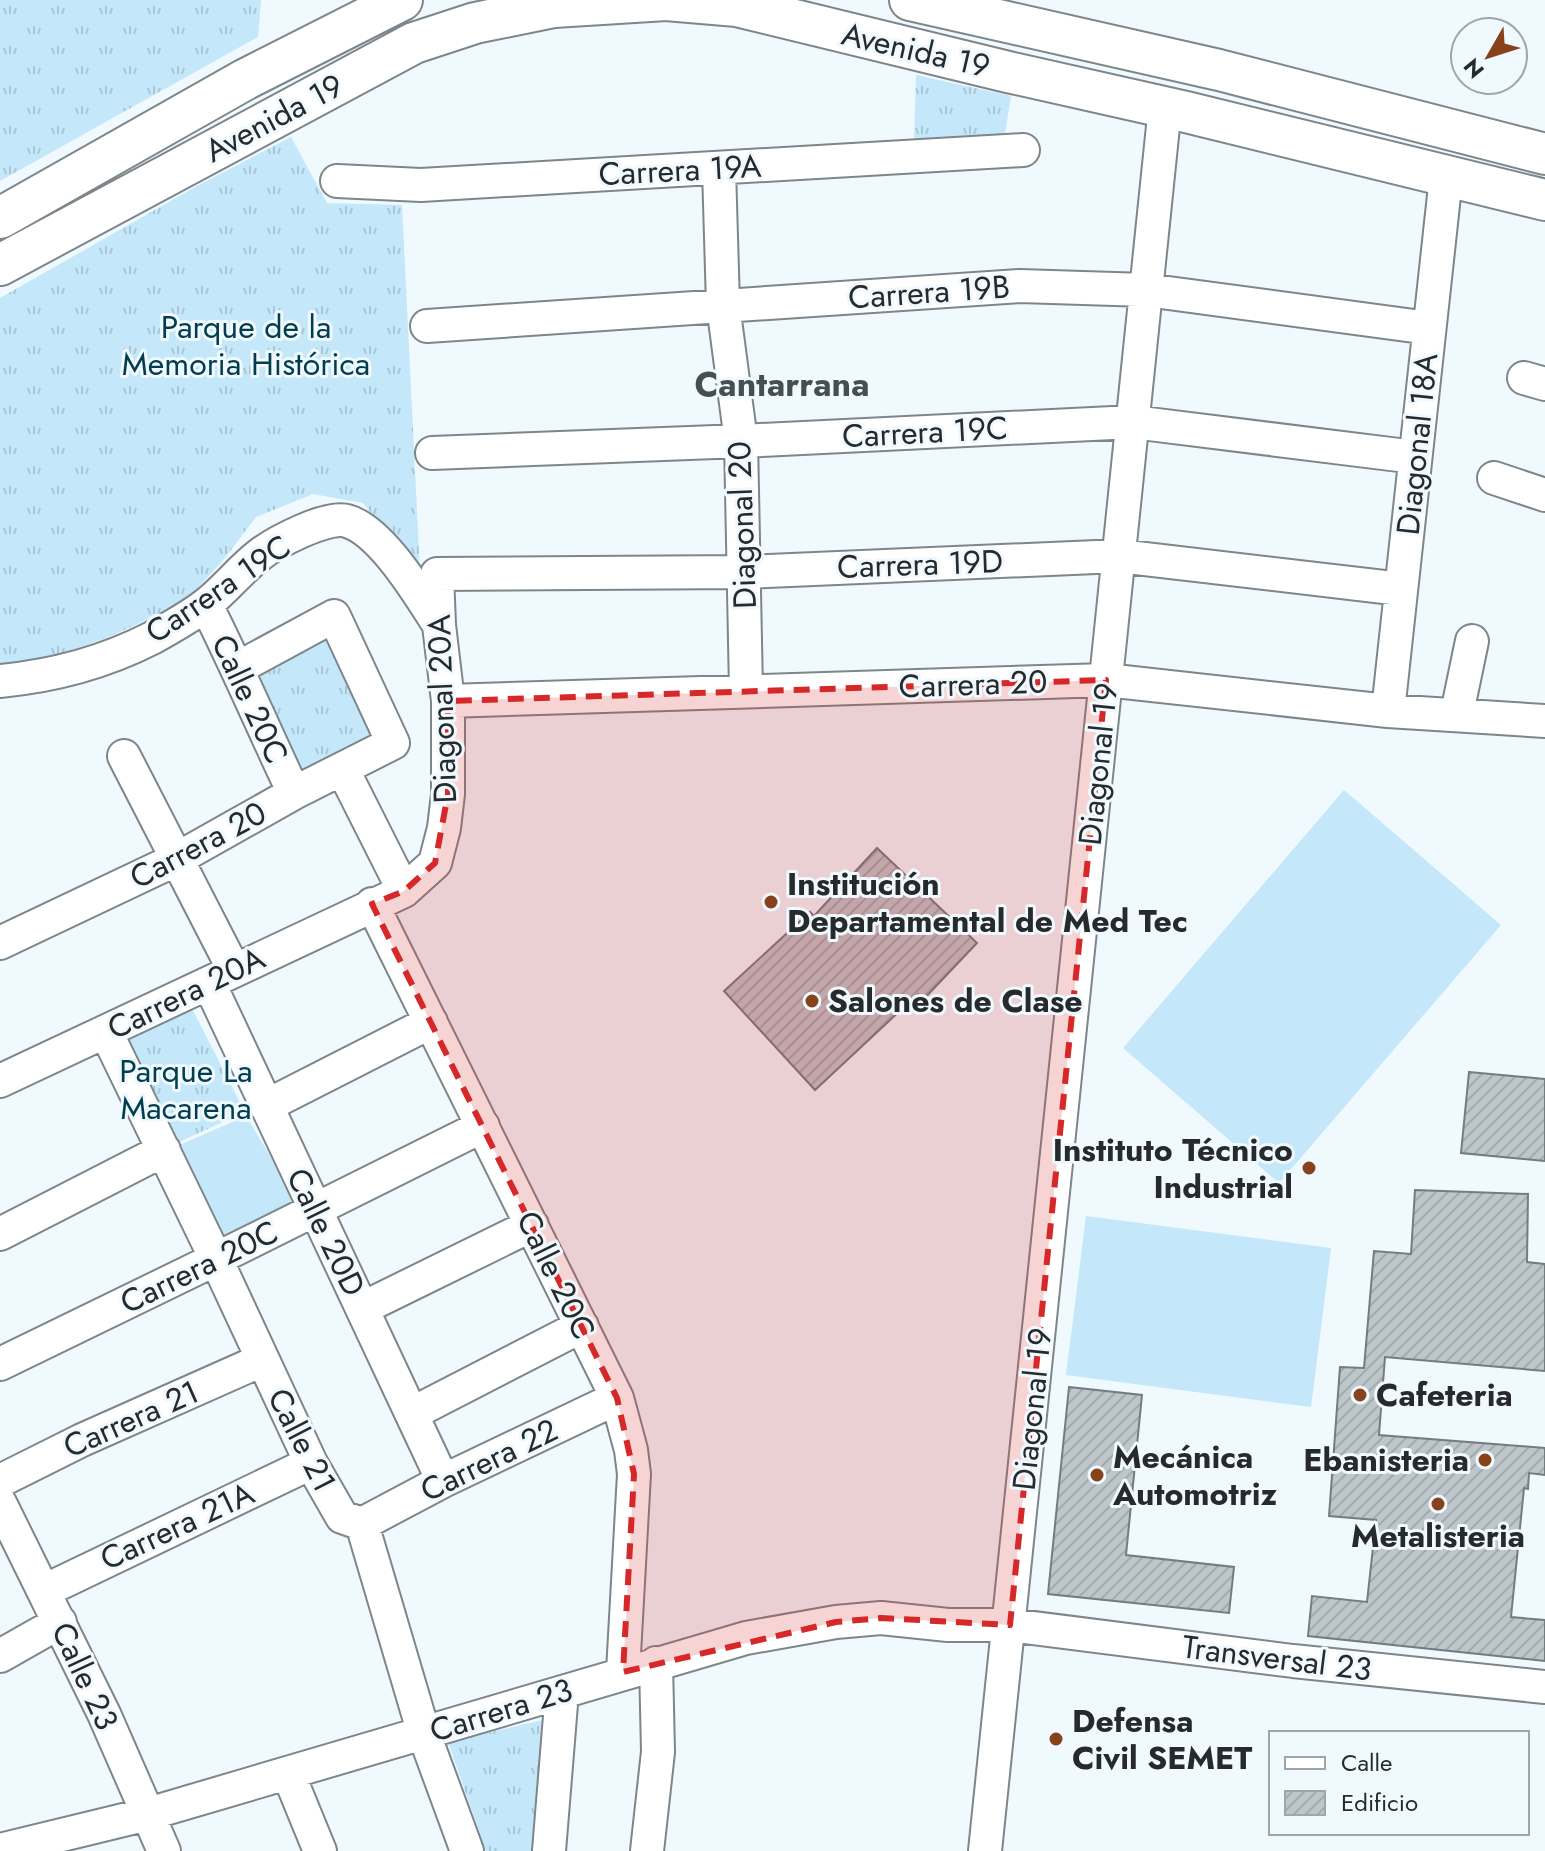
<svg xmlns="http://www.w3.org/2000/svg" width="1545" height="1851" font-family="Jost,sans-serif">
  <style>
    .grass { fill: url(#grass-tufts) }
    .pitch { fill: #c4e8f9 }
    .building { fill: url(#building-hatch); stroke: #737c80; stroke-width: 2 }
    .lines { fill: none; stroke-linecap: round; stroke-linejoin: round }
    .minor-casing { stroke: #7d868a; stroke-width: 36 }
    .major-casing { stroke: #7d868a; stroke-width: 44 }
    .minor { stroke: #fff; stroke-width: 32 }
    .major { stroke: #fff; stroke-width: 40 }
    .marked { fill: #d62828; fill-opacity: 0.2; stroke: #d62828; stroke-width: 6; stroke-dasharray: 16 10; stroke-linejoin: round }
    .poi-dot { fill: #87421b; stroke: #eff9fe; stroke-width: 3 }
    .labels { text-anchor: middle; stroke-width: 6; stroke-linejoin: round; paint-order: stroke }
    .street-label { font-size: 32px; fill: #272a2c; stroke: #eff9fe }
    .park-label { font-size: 32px; fill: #013c4f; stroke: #eff9fe }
    .poi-label { font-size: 32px; font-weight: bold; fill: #272a2c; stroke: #eff9fe; text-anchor: start }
    .neighbourhood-label { font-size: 34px; font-weight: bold; fill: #464e52; stroke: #eff9fe }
  </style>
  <defs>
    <pattern id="grass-tufts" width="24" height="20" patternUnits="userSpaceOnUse" patternTransform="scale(2)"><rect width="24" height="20" fill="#c4e8f9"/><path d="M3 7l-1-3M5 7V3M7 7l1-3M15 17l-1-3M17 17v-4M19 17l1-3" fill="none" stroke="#a8c7d6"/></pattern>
    <pattern id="building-hatch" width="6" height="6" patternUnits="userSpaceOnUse" patternTransform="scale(2)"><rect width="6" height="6" fill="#bdc6cb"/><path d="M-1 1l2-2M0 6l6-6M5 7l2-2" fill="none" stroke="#a2aaae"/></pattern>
  </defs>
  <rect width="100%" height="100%" fill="#eff9fe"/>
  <!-- grass -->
  <path class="grass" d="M 0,0 L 261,0 L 258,37 L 0,181 Z
    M 916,75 L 1011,96 L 1004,140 L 914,142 Z
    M 291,137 L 327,203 L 402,205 L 420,573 L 363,503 L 313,494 L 256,517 L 225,558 L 185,602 L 107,638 L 24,666 L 0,666 L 0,298 L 197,186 Z
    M 334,622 L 387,740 L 294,786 L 247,676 Z
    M 186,997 L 245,1112 L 168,1147 L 111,1033 Z
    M 556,1717 L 544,1851 L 486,1851 L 448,1742 Z"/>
  <!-- pitch -->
  <path class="pitch" d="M 1344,790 L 1501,925 L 1279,1183 L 1123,1048 Z
    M 246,1116 L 301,1207 L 220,1249 L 168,1150 Z
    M 1086,1216 L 1331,1248 L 1311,1407 L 1066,1375 Z"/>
  <!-- building -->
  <path class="building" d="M 877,848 L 977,943 L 924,999 L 918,994 L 815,1090 L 724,991 L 810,912 L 814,916 Z
    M 1469,1072 L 1545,1079 L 1545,1161 L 1461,1153 Z
    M 1415,1190 L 1528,1194 L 1527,1262 L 1545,1264 L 1545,1371 L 1385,1357 L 1379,1435 L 1545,1448 L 1545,1475 L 1529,1473 L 1528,1489 L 1524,1488 L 1511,1617 L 1545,1620 L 1545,1661 L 1308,1636 L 1312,1596 L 1367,1602 L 1376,1520 L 1329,1516 L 1340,1367 L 1364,1368 L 1374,1251 L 1411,1254 Z
    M 1069,1387 L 1142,1395 L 1126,1555 L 1234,1567 L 1229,1613 L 1048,1594 Z"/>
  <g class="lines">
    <!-- minor casing -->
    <g class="minor-casing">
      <path id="minor" d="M 719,169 L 723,305 L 741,441 L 746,690
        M 337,181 L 421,185 L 1023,150
        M 427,326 L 1020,286 L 1146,290 L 1429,328
        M 1524,378 L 1545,384
        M 432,453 L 741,441 L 1133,422 L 1415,457
        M 1494,478 L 1545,495
        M 206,605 C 237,666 264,730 294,793
        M 0,681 C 53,676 105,662 152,638 C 170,628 188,618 204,606 C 224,591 239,571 258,556 C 274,543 327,515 347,521 C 382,531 420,596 439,625
        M 448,701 L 1106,680 L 1388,711 L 1545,721
        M 1388,711 L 1446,177
        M 1457,713 L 1472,641
        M 124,756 L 234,970
        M 343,770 L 404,891
        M 372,904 L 617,1398 L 631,1450 L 634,1474 L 623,1672
        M 0,943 L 175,860 L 294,793 L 393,743 L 334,616 L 238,668
        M 209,983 L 443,1481
        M 106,1032 L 216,1259 L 311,1463 L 342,1517 L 362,1524 L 424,1734 L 467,1851
        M 0,1081 L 404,891 L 435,863 L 444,828 L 448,794 L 448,701 L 439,625 L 437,574 L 744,572 L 1119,556 L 1401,589
        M 266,1106 L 431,1022
        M 0,1234 L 164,1150
        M 363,1308 L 532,1225
        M 0,1364 L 216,1259 L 483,1126
        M 413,1413 L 582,1326
        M 0,1481 L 82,1440 L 262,1360
        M 0,1503 L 104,1714 L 164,1851
        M 362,1524 L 443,1481 L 617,1398
        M 44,1591 L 311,1463
        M 0,1656 L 60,1622
        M 288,1773 L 320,1851
        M 0,1850 L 148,1814 L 746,1638 L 836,1622 L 881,1618 L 948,1625 L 1010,1625 L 1293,1661 L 1545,1687
        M 549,1851 L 562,1692
        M 647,1851 L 658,1752 L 656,1663
        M 985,1851 L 1165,107"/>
    </g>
    <!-- major casing -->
    <g class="major-casing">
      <path id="major" d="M 910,0 L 1219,70 L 1545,154
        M 0,218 L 246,79 L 402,0
        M 0,265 L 414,43 L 475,23 L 554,7 L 666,0 L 737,6 L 1008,72 L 1186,112 L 1545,200"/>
    </g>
    <!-- minor -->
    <use href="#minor" class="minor"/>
    <!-- major -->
    <use href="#major" class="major"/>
  </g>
  <!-- marked area -->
  <path class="marked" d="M 1106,680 L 1010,1625 L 881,1618 L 836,1622 L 623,1672 L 634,1474 L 617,1398 L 372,904 L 404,891 L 435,863 L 448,794 L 448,701 Z"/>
  <!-- markers -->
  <g class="poi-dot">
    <circle cx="771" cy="902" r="8"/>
    <circle cx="812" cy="1001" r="8"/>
    <circle cx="1309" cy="1168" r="8"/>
    <circle cx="1360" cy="1395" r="8"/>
    <circle cx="1485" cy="1460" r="8"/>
    <circle cx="1097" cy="1475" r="8"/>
    <circle cx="1438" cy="1504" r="8"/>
    <circle cx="1056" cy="1739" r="8"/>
  </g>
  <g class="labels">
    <!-- street labels -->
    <g class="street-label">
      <text transform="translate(916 50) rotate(13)" y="11">Avenida 19</text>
      <text transform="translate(274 118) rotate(-28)" y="11">Avenida 19</text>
      <text transform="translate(680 170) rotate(-3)" y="11">Carrera 19A</text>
      <text transform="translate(929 292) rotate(-4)" y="11">Carrera 19B</text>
      <text transform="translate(925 432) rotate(-3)" y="11">Carrera 19C</text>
      <text transform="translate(1417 444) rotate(-84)" y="11">Diagonal 18A</text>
      <text transform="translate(742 525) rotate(-92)" y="11">Diagonal 20</text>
      <text transform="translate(920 564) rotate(-2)" y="11">Carrera 19D</text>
      <text transform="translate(218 589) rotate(-34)" y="11">Carrera 19C</text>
      <text transform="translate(973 684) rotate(-2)" y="11">Carrera 20</text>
      <text transform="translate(250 699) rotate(65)" y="11">Calle 20C</text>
      <text transform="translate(442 709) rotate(-92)" y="11">Diagonal 20A</text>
      <text transform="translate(1098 764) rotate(-84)" y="11">Diagonal 19</text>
      <text transform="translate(198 845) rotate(-28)" y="11">Carrera 20</text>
      <text transform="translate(186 993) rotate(-26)" y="11">Carrera 20A</text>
      <text transform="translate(326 1232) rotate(64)" y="11">Calle 20D</text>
      <text transform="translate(199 1267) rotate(-26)" y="11">Carrera 20C</text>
      <text transform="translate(556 1275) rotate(64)" y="11">Calle 20C</text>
      <text transform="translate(1032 1409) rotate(-84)" y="11">Diagonal 19</text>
      <text transform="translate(131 1419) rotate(-24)" y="11">Carrera 21</text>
      <text transform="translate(302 1440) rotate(63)" y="11">Calle 21</text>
      <text transform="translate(489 1460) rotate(-26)" y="11">Carrera 22</text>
      <text transform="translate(177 1526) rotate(-25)" y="11">Carrera 21A</text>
      <text transform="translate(1277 1658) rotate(7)" y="11">Transversal 23</text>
      <text transform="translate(85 1676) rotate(65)" y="11">Calle 23</text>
      <text transform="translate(501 1710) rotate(-17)" y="11">Carrera 23</text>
    </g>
    <!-- park labels -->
    <g class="park-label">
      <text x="246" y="338">Parque de la<tspan x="246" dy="37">Memoria Histórica</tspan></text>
      <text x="186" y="1082">Parque La<tspan x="186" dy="37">Macarena</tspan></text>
    </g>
    <!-- poi labels -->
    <g class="poi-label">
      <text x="787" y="895">Institución<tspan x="787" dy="37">Departamental de Med Tec</tspan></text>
      <text x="828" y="1012">Salones de Clase</text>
      <text x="1293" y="1161" text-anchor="end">Instituto Técnico<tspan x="1293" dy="37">Industrial</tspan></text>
      <text x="1376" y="1406">Cafeteria</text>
      <text x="1113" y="1468">Mecánica<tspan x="1113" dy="37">Automotriz</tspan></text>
      <text x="1469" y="1471" text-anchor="end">Ebanisteria</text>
      <text x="1438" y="1547" text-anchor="middle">Metalisteria</text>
      <text x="1072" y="1732">Defensa<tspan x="1072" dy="37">Civil SEMET</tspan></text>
    </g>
    <!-- neighbourhood labels -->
    <g class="neighbourhood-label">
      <text x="782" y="396">Cantarrana</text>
    </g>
  </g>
  <!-- legend -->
  <rect x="1269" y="1731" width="260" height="104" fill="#eff9fe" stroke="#9fa6aa" stroke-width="2"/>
  <rect x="1285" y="1757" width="40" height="12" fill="#ffffff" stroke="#9fa6aa" stroke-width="2"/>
  <text x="1341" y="1771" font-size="24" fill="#272a2c">Calle</text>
  <rect x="1285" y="1791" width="40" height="24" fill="url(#building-hatch)" stroke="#9fa6aa" stroke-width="2"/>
  <text x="1341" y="1811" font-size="24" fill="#272a2c">Edificio</text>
  <!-- north arrow -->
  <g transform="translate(1489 56) rotate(231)"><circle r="38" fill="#eff9fe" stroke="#9fa6aa" stroke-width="2"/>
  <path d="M0-6L14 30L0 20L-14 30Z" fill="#87421b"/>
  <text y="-12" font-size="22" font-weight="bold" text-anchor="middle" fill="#272a2c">N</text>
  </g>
</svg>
